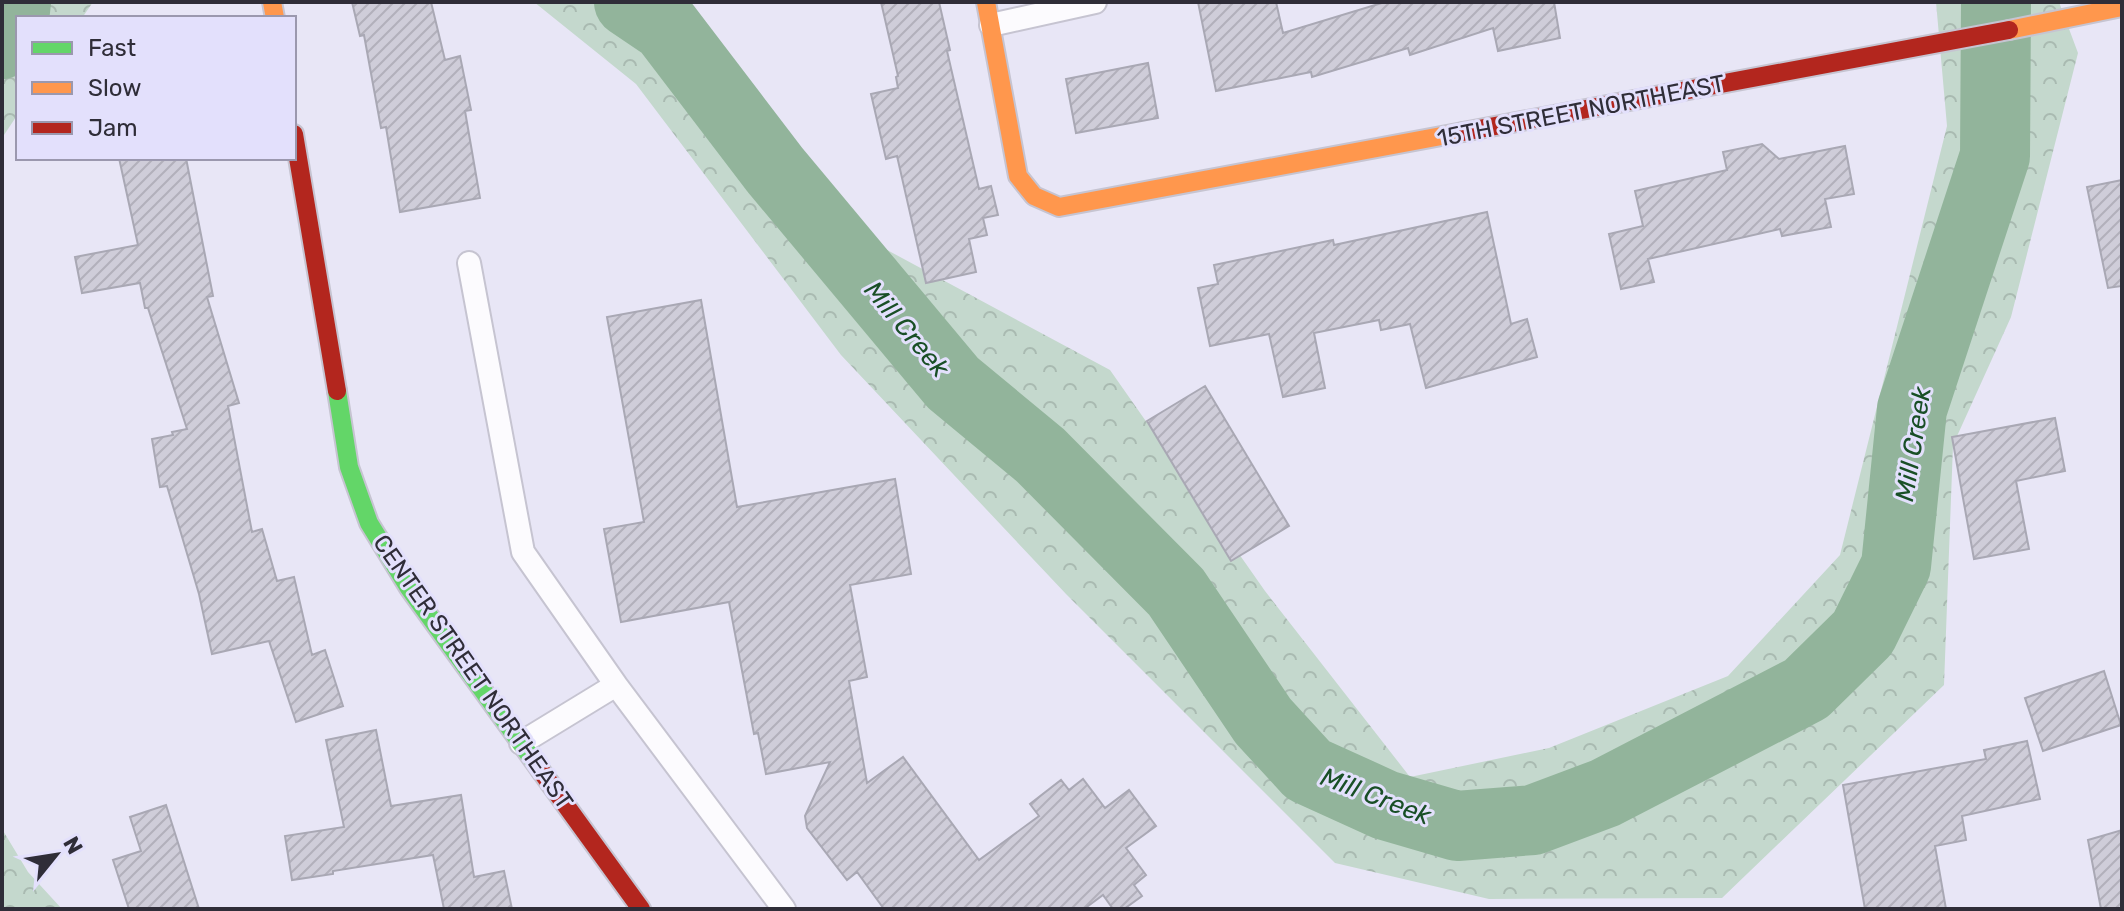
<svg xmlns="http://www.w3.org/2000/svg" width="2124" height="911" font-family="Rubik,sans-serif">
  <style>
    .forest { fill: url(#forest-crowns) }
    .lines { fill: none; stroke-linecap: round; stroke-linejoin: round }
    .river { stroke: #92b49b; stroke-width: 70 }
    .building { fill: url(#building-hatch); stroke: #a9a8b4; stroke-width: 2 }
    .lane-casing { stroke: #c6c4d1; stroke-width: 26 }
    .fast-casing { stroke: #c6c4d1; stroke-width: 22 }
    .slow-casing { stroke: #c6c4d1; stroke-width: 22 }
    .jam-casing { stroke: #c6c4d1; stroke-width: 22 }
    .lane { stroke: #fcfbfe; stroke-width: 22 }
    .fast { stroke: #63d668; stroke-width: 18 }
    .slow { stroke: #ff974d; stroke-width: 18 }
    .jam { stroke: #b3261e; stroke-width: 18 }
    .labels { text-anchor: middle; stroke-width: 6; stroke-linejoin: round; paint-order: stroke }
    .street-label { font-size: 24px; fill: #2f2d38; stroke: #e3e0fc }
    .water-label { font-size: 26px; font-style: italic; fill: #194f26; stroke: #e3e0fc }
  </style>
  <defs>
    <pattern id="forest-crowns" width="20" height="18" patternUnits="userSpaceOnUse" patternTransform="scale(2)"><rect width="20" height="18" fill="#c4d8cd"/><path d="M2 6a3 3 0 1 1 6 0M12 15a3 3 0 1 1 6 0" fill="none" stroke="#a9bab1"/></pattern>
    <pattern id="building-hatch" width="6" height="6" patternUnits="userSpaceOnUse" patternTransform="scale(2)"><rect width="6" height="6" fill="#cfcdd9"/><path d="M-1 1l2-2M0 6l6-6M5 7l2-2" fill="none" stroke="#b2b0bb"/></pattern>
  </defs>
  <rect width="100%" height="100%" fill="#e8e6f6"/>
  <!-- forest -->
  <path class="forest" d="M 2,2 L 93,2 L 82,18 L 18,18 L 18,114 L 2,138 Z
    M 534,2 L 654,2 L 876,244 L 1110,370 L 1265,591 L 1410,777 L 1549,748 L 1728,676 L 1840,555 L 1947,126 L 1936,2 L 2059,2 L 2078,53 L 2011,317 L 1953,445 L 1944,685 L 1722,898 L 1489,899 L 1335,863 L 1066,594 L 841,355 L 636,84 Z
    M 2,829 L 28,872 L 62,909 L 2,909 Z"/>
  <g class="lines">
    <!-- river -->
    <path class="river" d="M 629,2 L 666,27 L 775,170 L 953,383 L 1040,455 L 1176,592 L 1263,721 L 1308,770 L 1385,805 L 1457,826 L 1533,820 L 1605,793 L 1806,689 L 1863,633 L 1896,566 L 1912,409 L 1995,156 L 1996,2
      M 2,44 L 13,28 L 16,2"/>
  </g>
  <!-- building -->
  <path class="building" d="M 352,2 L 431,2 L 445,60 L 460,56 L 471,110 L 465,111 L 480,198 L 400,212 L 386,127 L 381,128 L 364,35 L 360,36 Z
    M 881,2 L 939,2 L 950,50 L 947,51 L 979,189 L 991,186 L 998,215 L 983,218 L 987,235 L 969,239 L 976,272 L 926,283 L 897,156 L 886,159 L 871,94 L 898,88 L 896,77 L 898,76 Z
    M 1198,2 L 1276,2 L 1283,33 L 1385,2 L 1554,2 L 1560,38 L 1498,51 L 1493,28 L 1410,55 L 1408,48 L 1312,77 L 1311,72 L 1216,91 Z
    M 1148,63 L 1158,118 L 1076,133 L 1066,79 Z
    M 1762,144 L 1779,159 L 1845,146 L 1854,194 L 1825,199 L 1831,227 L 1782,236 L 1780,229 L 1648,259 L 1654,282 L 1621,289 L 1609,234 L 1643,226 L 1635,191 L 1727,170 L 1723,152 Z
    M 119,158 L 186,158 L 213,296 L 207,297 L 239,403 L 228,406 L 252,532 L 262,529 L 277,581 L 294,577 L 312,655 L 325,650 L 343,706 L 296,722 L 269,641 L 212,654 L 199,594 L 167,486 L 160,487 L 152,439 L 173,435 L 172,432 L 187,429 L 148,308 L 145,308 L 140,283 L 82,293 L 75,257 L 138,245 Z
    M 2122,180 L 2122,286 L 2108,288 L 2087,187 Z
    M 1487,212 L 1511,324 L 1527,319 L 1537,357 L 1426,388 L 1410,324 L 1381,330 L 1379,320 L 1314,333 L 1325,388 L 1283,397 L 1269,334 L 1210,346 L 1198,288 L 1218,284 L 1214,265 L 1333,240 L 1334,245 Z
    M 701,300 L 737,507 L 895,479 L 911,574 L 850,585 L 867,677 L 849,681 L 867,783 L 903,757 L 979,860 L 1039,816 L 1030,804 L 1061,780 L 1069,790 L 1083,779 L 1105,808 L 1129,790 L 1156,826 L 1126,848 L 1146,875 L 1134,885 L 1142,896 L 1124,909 L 1113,909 L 1103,895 L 1084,909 L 884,909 L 857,872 L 847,880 L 807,828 L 805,816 L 830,762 L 766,774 L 758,733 L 754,734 L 729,602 L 621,622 L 604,529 L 644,522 L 607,317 Z
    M 1205,386 L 1289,526 L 1231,561 L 1147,421 Z
    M 2055,418 L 2065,471 L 2016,481 L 2029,549 L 1974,559 L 1952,437 Z
    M 2104,671 L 2121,725 L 2043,751 L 2025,698 Z
    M 376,730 L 391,806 L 461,795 L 474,877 L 504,871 L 512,909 L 444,909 L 433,855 L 333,871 L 333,874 L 292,880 L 285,836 L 344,827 L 326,740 Z
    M 2027,741 L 2040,799 L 1962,816 L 1966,840 L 1935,846 L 1946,909 L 1865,909 L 1843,785 L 1986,759 L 1984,750 Z
    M 166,805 L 199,909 L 129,909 L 113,860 L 141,851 L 130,817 Z
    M 2122,830 L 2122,909 L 2101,909 L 2088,840 Z"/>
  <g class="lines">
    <!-- lane casing -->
    <g class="lane-casing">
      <path id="lane" d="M 991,25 L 1095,2
        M 469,263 L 523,552 L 616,685
        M 521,743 L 616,685 L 784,909"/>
    </g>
    <!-- fast casing -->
    <g class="fast-casing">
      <path id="fast" d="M 337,391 L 349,467 L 369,523 L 409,588 L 541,771"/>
    </g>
    <!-- slow casing -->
    <g class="slow-casing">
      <path id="slow" d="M 272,2 L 275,18
        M 986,2 L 1018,176 L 1034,196 L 1059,207 L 1463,132
        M 2009,30 L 2122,7"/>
    </g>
    <!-- jam casing -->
    <g class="jam-casing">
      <path id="jam" d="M 1463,132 L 2009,30
        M 294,134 L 337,391
        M 541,771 L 641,909"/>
    </g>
    <!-- lane -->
    <use href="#lane" class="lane"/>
    <!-- fast -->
    <use href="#fast" class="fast"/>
    <!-- slow -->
    <use href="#slow" class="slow"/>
    <!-- jam -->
    <use href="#jam" class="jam"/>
  </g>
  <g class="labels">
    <!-- street labels -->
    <g class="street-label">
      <text transform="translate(1581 111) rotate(-11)" y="8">15TH STREET NORTHEAST</text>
      <text transform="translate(473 672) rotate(55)" y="8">CENTER STREET NORTHEAST</text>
    </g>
    <!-- water labels -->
    <g class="water-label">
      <text transform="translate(907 329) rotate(50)" y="9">Mill Creek</text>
      <text transform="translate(1913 444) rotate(-81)" y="9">Mill Creek</text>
      <text transform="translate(1376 796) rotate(21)" y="9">Mill Creek</text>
    </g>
  </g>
  <!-- border -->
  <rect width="2124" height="911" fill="none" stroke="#2f2d38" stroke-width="8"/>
  <!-- legend -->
  <rect x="16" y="16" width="280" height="144" fill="#e3e0fc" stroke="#9b98ae" stroke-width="2"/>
  <rect x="32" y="42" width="40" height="12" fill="#63d668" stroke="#9b98ae" stroke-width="2"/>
  <text x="88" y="56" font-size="24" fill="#2f2d38">Fast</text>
  <rect x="32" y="82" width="40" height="12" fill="#ff974d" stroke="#9b98ae" stroke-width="2"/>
  <text x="88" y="96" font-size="24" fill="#2f2d38">Slow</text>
  <rect x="32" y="122" width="40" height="12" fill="#b3261e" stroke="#9b98ae" stroke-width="2"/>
  <text x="88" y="136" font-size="24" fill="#2f2d38">Jam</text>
  <!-- north arrow -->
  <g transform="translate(56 855) rotate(60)" stroke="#e3e0fc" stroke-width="6" paint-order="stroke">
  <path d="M0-6L14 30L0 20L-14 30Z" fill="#2f2d38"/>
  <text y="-12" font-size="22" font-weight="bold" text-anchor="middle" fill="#2f2d38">N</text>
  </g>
</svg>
